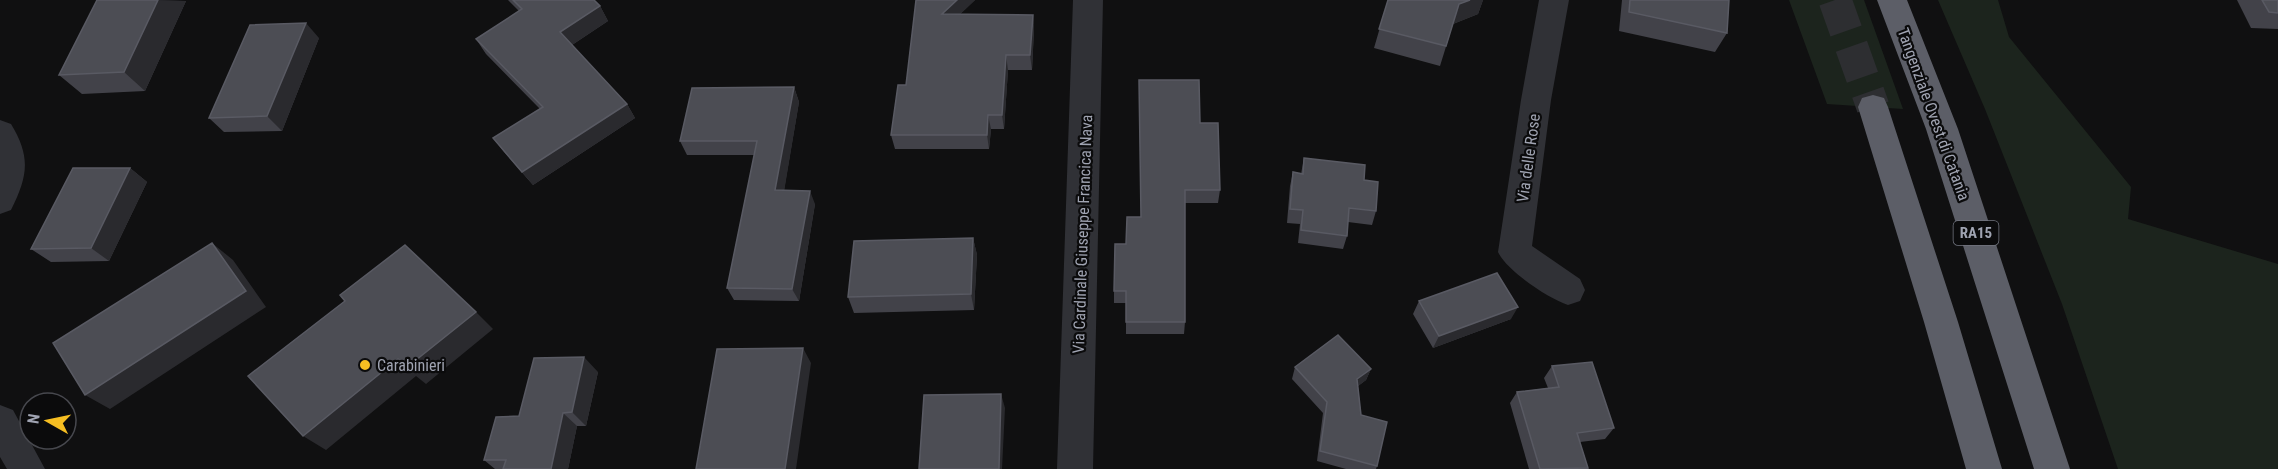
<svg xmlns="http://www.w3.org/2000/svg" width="2278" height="469" font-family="'Roboto Condensed',sans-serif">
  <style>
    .green { fill: #1c241d }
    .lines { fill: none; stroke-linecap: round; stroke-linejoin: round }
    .highway-tunnel { stroke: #2d2e31; stroke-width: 33; stroke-dasharray: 33 16; stroke-linecap: butt }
    .minor { fill: #303136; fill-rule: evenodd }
    .highway { fill: #5c5e67; fill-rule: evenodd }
    .wall { fill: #424249 }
    .shaded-wall { fill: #2a2a2e }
    .building { fill: #4c4d54; stroke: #595a63; stroke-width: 1.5 }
    .poi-dot { fill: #f6be22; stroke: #0b0b0c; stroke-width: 2 }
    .labels { text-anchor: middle; stroke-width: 4.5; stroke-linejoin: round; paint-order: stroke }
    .shield { fill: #0b0b0c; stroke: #737680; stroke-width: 1.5 }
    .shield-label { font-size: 15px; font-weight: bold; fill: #a0a4b2 }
    .street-label { font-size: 16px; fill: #a0a4b2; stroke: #0b0b0c }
    .poi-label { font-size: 16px; fill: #a0a4b2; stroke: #0b0b0c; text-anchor: start }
  </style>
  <rect width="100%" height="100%" fill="#101011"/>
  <!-- green -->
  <path class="green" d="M 1789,0 L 1864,0 L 1903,109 L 1827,104 Z
    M 1938,0 L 1998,0 L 2009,37 L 2131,187 L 2128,219 L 2278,264 L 2278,469 L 2118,469 L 2062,304 L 1985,109 Z"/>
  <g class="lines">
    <!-- highway-tunnel -->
    <path class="highway-tunnel" d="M 1835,0 L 1873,107"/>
    <!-- minor -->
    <path class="minor" d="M 1073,0 L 1103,0 L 1093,469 L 1057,469 Z
      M 1539,0 L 1569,0 L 1551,100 L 1532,246 L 1580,279 L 1585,290 L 1580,301 L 1568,305 C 1548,298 1507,271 1498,252 L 1521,100 Z
      M 0,120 L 11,124 C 31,157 28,176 11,210 L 0,214 Z
      M 0,405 L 13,410 L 45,469 L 7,469 L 0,457 Z"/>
    <!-- highway -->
    <path class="highway" d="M 1877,0 L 1907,0 L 1958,129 L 2070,469 L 2034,469 L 1926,129 Z
      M 1873,95 L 1884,98 L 1888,107 L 1958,322 L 2002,469 L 1966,469 L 1924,322 L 1858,107 L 1862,98 Z"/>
  </g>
  <!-- wall -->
  <path class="wall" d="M 97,0 L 186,1 L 145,91 L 82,94 L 59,75 Z
    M 508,0 L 594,0 L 600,6 L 608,21 L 572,45 L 627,104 L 635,118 L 533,185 L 504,152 L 493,138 L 540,109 L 486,54 L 476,39 L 519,11 Z
    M 916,0 L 975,0 L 960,14 L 1033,15 L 1034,29 L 1032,70 L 1008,70 L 1004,129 L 991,129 L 989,149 L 895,149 L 891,135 L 906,85 Z
    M 1388,0 L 1483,0 L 1478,14 L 1453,24 L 1440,66 L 1374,48 Z
    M 1622,0 L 1729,0 L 1727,33 L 1715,52 L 1619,31 Z
    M 2237,0 L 2278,0 L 2278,29 L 2251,28 Z
    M 319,38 L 282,131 L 224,132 L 209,118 Z
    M 794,87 L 799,102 L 784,190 L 815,204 L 799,301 L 734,300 L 727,288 L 754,155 L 687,155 L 680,141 Z
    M 1200,123 L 1220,190 L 1218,203 L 1185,203 L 1185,322 L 1184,334 L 1126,334 L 1126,303 L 1114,303 L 1114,291 L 1126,244 L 1140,217 Z
    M 1304,158 L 1364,180 L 1376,211 L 1372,225 L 1348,222 L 1347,236 L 1343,249 L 1298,243 L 1300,224 L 1287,223 L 1290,186 L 1293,172 L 1301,174 Z
    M 130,168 L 147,182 L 109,261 L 51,262 L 31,249 Z
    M 973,238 L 977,255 L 974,310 L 854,313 L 848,297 Z
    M 1419,301 L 1511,319 L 1433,348 L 1413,314 Z
    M 1552,366 L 1614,428 L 1605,439 L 1580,442 L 1588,468 L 1588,469 L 1529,469 L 1510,403 L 1517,392 L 1548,388 L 1544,378 Z
    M 1295,367 L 1371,369 L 1366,380 L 1358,386 L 1361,415 L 1377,466 L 1376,469 L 1346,469 L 1317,461 L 1323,413 L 1292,379 Z
    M 598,372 L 586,426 L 577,426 L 568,469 L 495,469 L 484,460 L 519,416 Z"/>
  <!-- shaded-wall -->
  <path class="shaded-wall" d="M 158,0 L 186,1 L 145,91 L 124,72 Z
    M 957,0 L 975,0 L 945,29 L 942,14 Z
    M 1470,0 L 1483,0 L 1478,14 L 1453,24 L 1459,4 Z
    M 600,6 L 608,21 L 569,47 L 560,32 Z
    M 1033,15 L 1034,29 L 1032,70 L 1030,55 Z
    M 306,23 L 319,38 L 282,131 L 267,116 Z
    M 1006,55 L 1008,70 L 1004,129 L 1002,115 Z
    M 794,87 L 799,102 L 782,204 L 775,190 Z
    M 627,104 L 635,118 L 533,185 L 522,172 Z
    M 988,115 L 991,129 L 989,149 L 987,135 Z
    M 130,168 L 147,182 L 109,261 L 91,248 Z
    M 810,191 L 815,204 L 799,301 L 792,289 Z
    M 973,238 L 977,255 L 974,310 L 971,294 Z
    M 212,243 L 233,260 L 266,307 L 110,409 L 85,395 Z
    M 1518,307 L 1511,319 L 1433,348 L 1439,336 Z
    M 476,312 L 493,329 L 426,384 L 416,376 L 326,450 L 303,436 L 398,359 Z
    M 803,348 L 811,363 L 796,469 L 785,469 Z
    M 584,357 L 598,372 L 586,426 L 572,412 Z
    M 1371,369 L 1366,380 L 1353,390 L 1357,379 Z
    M 1001,394 L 1005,408 L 1002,469 L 999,469 Z
    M 563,413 L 577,426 L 568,469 L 551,469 Z"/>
  <!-- building -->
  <path class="building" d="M 97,0 L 158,0 L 124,72 L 59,75 Z
    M 513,0 L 594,0 L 600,6 L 560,32 L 627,104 L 522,172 L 493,138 L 543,107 L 476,39 L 522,9 Z
    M 916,0 L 957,0 L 942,14 L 1033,15 L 1030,55 L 1006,55 L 1002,115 L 988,115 L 987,135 L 891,135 L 898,85 L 906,85 Z
    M 1388,0 L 1470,0 L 1459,4 L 1446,46 L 1379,29 Z
    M 1630,0 L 1729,0 L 1727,33 L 1629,12 Z
    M 2262,0 L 2278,0 L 2278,13 L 2269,12 Z
    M 306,23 L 267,116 L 209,118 L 250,25 Z
    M 1139,80 L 1199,80 L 1200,123 L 1218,123 L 1220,190 L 1185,190 L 1185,322 L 1126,322 L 1126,291 L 1114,291 L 1115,244 L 1126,244 L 1127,217 L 1141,217 Z
    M 794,87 L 775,190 L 810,191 L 792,289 L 727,288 L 757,141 L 680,141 L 692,88 Z
    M 1304,158 L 1365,165 L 1364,180 L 1378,182 L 1376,211 L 1349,208 L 1347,236 L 1301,230 L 1303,210 L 1290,209 L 1293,172 L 1303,174 Z
    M 73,168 L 130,168 L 91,248 L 31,249 Z
    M 973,238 L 971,294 L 848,297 L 854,241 Z
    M 212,243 L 246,291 L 85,395 L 53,343 Z
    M 405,245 L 476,312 L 406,368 L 398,359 L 303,436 L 248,376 L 345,301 L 340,295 Z
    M 1497,273 L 1518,307 L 1439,336 L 1419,301 Z
    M 1338,335 L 1371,369 L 1357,379 L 1361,415 L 1387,422 L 1377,466 L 1320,451 L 1327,402 L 1295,367 Z
    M 803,348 L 785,469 L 696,469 L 717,349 Z
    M 584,357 L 572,412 L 563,413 L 551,469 L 503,469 L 506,460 L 484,460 L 496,417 L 519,416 L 534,358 Z
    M 1592,362 L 1614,428 L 1577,433 L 1588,468 L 1540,469 L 1517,392 L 1559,387 L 1552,366 Z
    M 1001,394 L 999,469 L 919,469 L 924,395 Z"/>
  <!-- markers -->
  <circle class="poi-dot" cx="365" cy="365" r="6"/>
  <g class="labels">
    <!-- shield labels -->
    <rect class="shield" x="1953.5" y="221" width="45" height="24" rx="4.5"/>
    <g class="shield-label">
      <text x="1976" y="238">RA15</text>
    </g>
    <!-- street labels -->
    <g class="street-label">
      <text transform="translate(1934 114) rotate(70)" y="6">Tangenziale Ovest di Catania</text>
      <text transform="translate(1528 158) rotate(-82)" y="6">Via delle Rose</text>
      <text transform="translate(1082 234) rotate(-88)" y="6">Via Cardinale Giuseppe Francica Nava</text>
    </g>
    <!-- poi labels -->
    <g class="poi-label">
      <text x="377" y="371">Carabinieri</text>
    </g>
  </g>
  <!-- north arrow -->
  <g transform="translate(48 421) rotate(279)"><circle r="28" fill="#0b0b0c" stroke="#47484e" stroke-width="1.5"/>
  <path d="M0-4.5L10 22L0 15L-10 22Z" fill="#f6be22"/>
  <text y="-9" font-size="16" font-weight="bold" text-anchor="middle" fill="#a0a4b2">N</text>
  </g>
</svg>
